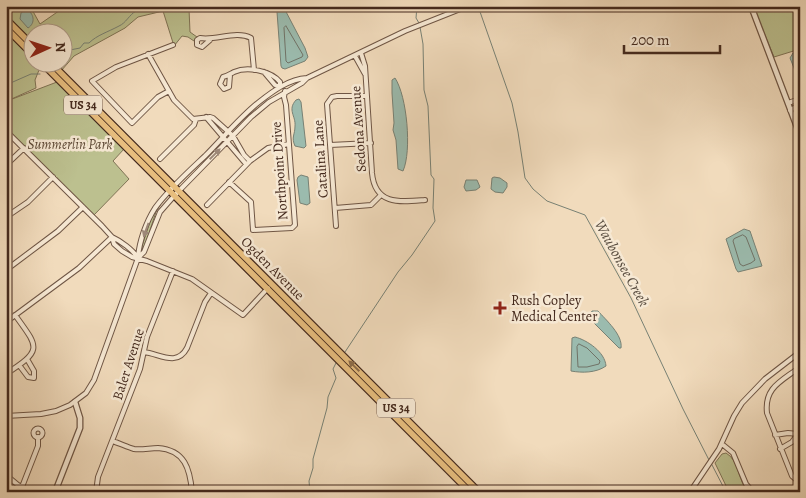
<svg xmlns="http://www.w3.org/2000/svg" width="806" height="498" font-family="Alegreya,serif">
  <style>
    .green { fill: #bcc08f; stroke: #807456 }
    .water { fill: #9bbbae; stroke: #788174 }
    .lines { fill: none; stroke-linecap: round; stroke-linejoin: round }
    .shore { stroke: #707266; stroke-width: 1 }
    .stream { stroke: #788174; stroke-width: 1 }
    .minor-casing { stroke: #6f5645; stroke-width: 6 }
    .tertiary-casing { stroke: #6f5645; stroke-width: 7 }
    .primary-casing { stroke: #44291d; stroke-width: 8 }
    .minor { stroke: #f6e8d3; stroke-width: 4 }
    .tertiary { stroke: #f6e8d3; stroke-width: 4.5 }
    .primary { stroke: #e8be7e; stroke-width: 5.5 }
    .oneway { fill: #9d8878 }
    .oneway2 { fill: #8e6c49 }
    .poi-dot { fill: #8f2418; stroke: #f6e8d3; stroke-width: 2 }
    .labels { text-anchor: middle; stroke-width: 5; stroke-linejoin: round; paint-order: stroke }
    .shield { fill: #f6e8d3; stroke: #796254; stroke-width: 1 }
    .shield-label { font-size: 12px; font-weight: bold; fill: #44291d }
    .street-label { font-size: 14px; fill: #44291d; stroke: #f6e8d3 }
    .park-label { font-size: 14px; font-style: italic; fill: #5c4734; stroke: #f6e8d3 }
    .poi-label { font-size: 14px; fill: #44291d; stroke: #f6e8d3; text-anchor: start }
    .water-label { font-size: 15px; font-style: italic; fill: #5a4e41; stroke: #f6e8d3 }
  </style>
  <rect width="100%" height="100%" fill="#f1dbbc"/>
  <filter id="stains"><feTurbulence type="fractalNoise" baseFrequency=".004" numOctaves="4"/><feColorMatrix values="0 0 0 0 .2 0 0 0 0 .09 0 0 0 0 .02 0 0 0 .5 -.17"/></filter>
  <radialGradient id="worn" r=".72"><stop offset=".6" stop-color="#630" stop-opacity="0"/><stop offset="1" stop-color="#630" stop-opacity=".3"/></radialGradient>
  <!-- green -->
  <path class="green" d="M 6,6 L 30,6 L 40,24 L 66,6 L 174,6 L 175,10 L 189,9 L 190,32 L 197,37 L 194,41 L 188,37 L 182,36 L 174,46 L 163,11 L 138,17 L 125,28 L 74,56 L 61,71 L 53,63 L 62,62 L 62,32 L 32,32 L 32,42 L 6,15 Z
    M 753,6 L 800,6 L 800,49 L 774,57 Z
    M 6,33 L 32,59 L 32,62 L 35,63 L 39,70 L 35,80 L 36,88 L 7,101 L 57,82 L 124,149 L 113,161 L 129,179 L 94,215 L 6,129 Z
    M 162,202 L 156,212 L 144,248 L 140,252 L 151,219 Z
    M 292,310 L 315,330 L 424,440 L 400,419 Z
    M 726,453 C 739,460 738,481 748,492 L 729,492 L 715,463 L 722,454 Z"/>
  <!-- water -->
  <path class="water" d="M 283,6 L 305,48 L 308,57 L 305,61 L 285,69 L 282,68 L 281,66 L 277,12 L 279,7 Z
    M 26,9 C 34,13 36,23 28,28 L 20,19 L 21,13 Z
    M 800,51 L 800,83 L 790,58 L 793,53 Z
    M 395,78 C 407,96 412,151 403,171 L 398,169 L 396,140 L 393,130 L 394,123 L 392,93 L 392,80 Z
    M 299,99 L 301,102 L 306,146 L 304,148 L 295,146 C 291,137 295,135 295,126 C 296,116 287,110 296,100 Z
    M 301,175 L 308,177 L 310,203 L 307,205 L 300,203 L 297,180 L 298,177 Z
    M 494,177 L 500,178 L 507,183 L 507,187 L 503,193 L 495,192 L 491,189 L 492,178 Z
    M 466,180 L 477,180 L 480,187 L 476,190 L 466,191 L 464,187 Z
    M 744,229 L 750,231 L 762,266 L 738,272 L 736,269 L 726,239 Z
    M 592,311 L 598,311 C 606,320 623,335 621,348 L 619,348 L 590,319 L 589,314 Z
    M 575,337 C 587,340 605,352 606,366 C 596,373 582,373 571,371 L 572,338 Z"/>
  <g class="lines">
    <!-- shore -->
    <path class="shore" d="M 286,26 L 303,55 L 302,57 L 288,63 L 286,61 L 284,28 Z
      M 743,235 L 746,237 L 755,260 L 751,263 L 743,266 L 740,264 L 733,241 L 734,239 Z
      M 579,344 L 587,348 L 600,361 L 599,364 L 587,367 L 578,367 L 577,347 Z"/>
    <!-- stream -->
    <path class="stream" d="M 417,6 L 416,18 L 419,23
      M 478,6 L 512,103 L 518,132 L 525,178 L 533,189 L 547,201 L 585,215 L 631,298 L 683,409 L 709,460
      M 62,55 L 67,55 L 70,50 L 80,48 L 84,43 L 89,43 C 97,35 108,32 119,26 C 126,23 129,15 136,11 C 143,6 178,7 189,6
      M 6,85 L 31,74 L 40,74
      M 345,352 L 398,272 L 412,255 L 435,221 L 433,208 L 434,179 L 431,175 L 428,106 L 424,90 L 423,44 L 420,27
      M 711,463 L 726,492
      M 310,492 L 309,481 L 313,468 L 313,459 L 327,408 L 328,397 L 336,378 L 333,369 L 336,363"/>
    <!-- minor casing -->
    <g class="minor-casing">
      <path id="minor" d="M 210,40 L 202,47 L 197,45 L 197,40 L 200,38 C 216,41 236,30 251,38 L 254,70
        M 361,53 L 365,66 L 372,173 C 375,206 401,202 425,200
        M 148,54 L 174,100 L 193,119 L 210,117 L 213,118 L 233,136 L 244,155 L 250,161
        M 355,56 L 365,74
        M 264,72 L 275,85 L 280,87
        M 230,75 L 229,87 L 224,89 L 220,84 L 223,77 C 227,76 230,74 234,72 C 248,66 271,71 280,82 L 280,87
        M 169,91 L 158,97 L 132,123 L 92,81 L 116,67 L 173,45
        M 788,103 L 800,99
        M 790,110 L 800,105
        M 206,117 L 246,164
        M 6,131 L 102,226 L 112,237 L 114,244 L 122,251 L 132,257 L 147,261 L 192,279 L 243,315 L 268,288
        M 330,145 L 371,143
        M 160,159 L 194,125 L 196,119
        M 6,165 L 24,148
        M 229,182 L 251,202 L 253,230 L 292,228 L 295,225 L 286,105 L 284,97 L 285,91
        M 207,205 L 250,161 L 268,148 L 289,144
        M 335,208 L 371,205 L 381,195
        M 6,217 L 28,202 L 53,177
        M 336,226 L 327,104 L 332,97 L 337,96 L 367,96
        M 112,237 C 121,241 133,250 138,258
        M 138,258 L 144,252 L 160,212 L 174,196 L 251,117 L 269,102 L 302,83 L 307,78 L 405,31 L 468,6
        M 6,270 L 58,231 L 83,207
        M 6,322 L 79,268 L 112,237
        M 144,352 C 160,354 177,367 187,348 L 205,302 L 211,293
        M 795,356 L 800,363
        M 19,365 L 28,377 L 34,378 L 34,371 L 27,359
        M 800,367 C 782,381 764,387 767,413 L 792,476 L 800,483
        M 6,374 C 43,350 39,348 15,315
        M 6,416 L 41,414 L 56,411 L 70,405 L 86,393 L 94,380 L 138,258 C 139,242 146,222 155,208 C 169,189 188,172 205,156 C 223,138 240,117 259,102 C 273,91 289,79 307,78
        M33.5 433a4.5 4.5 0 1 1 9 0a4.5 4.5 0 1 1-9 0Z
        M 775,435 L 788,433 L 798,434 L 792,442 L 780,449
        M 112,441 C 119,443 127,447 134,449 C 142,450 150,448 158,448 C 185,450 190,469 192,492
        M 722,444 L 733,453 L 746,484 L 753,492
        M 6,475 L 18,485 L 34,492
        M 20,492 L 38,446 L 38,437
        M 96,492 L 98,477 L 140,369 L 147,337 L 173,271
        M 690,492 L 719,449 L 734,416 L 742,403 L 765,379 L 800,352"/>
    </g>
    <!-- tertiary casing -->
    <g class="tertiary-casing">
      <path id="tertiary" d="M 751,6 L 800,135
        M 55,492 L 80,428 L 80,418 L 75,402"/>
    </g>
    <!-- primary casing -->
    <g class="primary-casing">
      <path id="primary" d="M 6,19 L 32,45
        M 6,28 L 32,54
        M 41,62 L 470,492
        M 50,62 L 479,492"/>
    </g>
    <!-- minor -->
    <use href="#minor" class="minor"/>
    <!-- tertiary -->
    <use href="#tertiary" class="tertiary"/>
    <!-- primary -->
    <use href="#primary" class="primary"/>
  </g>
  <!-- one-way arrows -->
  <defs><path id="oneway-solid" d="M-6-.8H1V-3.2L6.5 0L1 3.2V.8H-6Z" transform="scale(1.25)"/></defs>
  <g class="oneway">
    <use href="#oneway-solid" transform="translate(215 154) rotate(-45)"/>
    <use href="#oneway-solid" transform="translate(146 230) rotate(110)"/>
  </g>
  <use class="oneway2" href="#oneway-solid" transform="translate(354 366) rotate(-135)"/>
  <!-- markers -->
  <path class="poi-dot" d="M497.5 300.5h5v5h5v5h-5v5h-5v-5h-5v-5h5z"/>
  <g class="labels">
    <!-- shield labels -->
    <g class="shield">
      <rect x="64" y="95.5" width="38" height="19" rx="4"/>
      <rect x="377" y="398.5" width="38" height="19" rx="4"/>
    </g>
    <g class="shield-label">
      <text x="83" y="109">US 34</text>
      <text x="396" y="412">US 34</text>
    </g>
    <!-- street labels -->
    <g class="street-label">
      <text transform="translate(358 129) rotate(-94)" y="5">Sedona Avenue</text>
      <text transform="translate(320 159) rotate(-94)" y="5">Catalina Lane</text>
      <text transform="translate(279 171) rotate(-94)" y="5">Northpoint Drive</text>
      <text transform="translate(273 268) rotate(45)" y="5">Ogden Avenue</text>
      <text transform="translate(128 364) rotate(-72)" y="5">Baler Avenue</text>
    </g>
    <!-- park labels -->
    <g class="park-label">
      <text x="70" y="149">Summerlin Park</text>
    </g>
    <!-- poi labels -->
    <g class="poi-label">
      <text x="511" y="305">Rush Copley<tspan x="511" dy="16">Medical Center</tspan></text>
    </g>
    <!-- water labels -->
    <g class="water-label">
      <text transform="translate(622 263) rotate(61)" y="5">Waubonsee Creek</text>
    </g>
  </g>
  <!-- margin -->
  <rect width="806" height="498" fill="none" stroke="#f1dbbc" stroke-width="25"/>
  <rect x="8" y="8" width="791" height="483" fill="none" stroke="#44291d" stroke-width="2.5"/>
  <rect x="12" y="12" width="781" height="473" fill="none" stroke="#44291d"/>
  <!-- north arrow -->
  <g transform="translate(48 48) rotate(87)"><circle r="24" fill="#f6e8d3" stroke="#af9c8a"/>
  <path d="M0-4L9 19L0 12L-9 19Z" fill="#8f2418"/>
  <text y="-8" font-size="14" font-weight="bold" text-anchor="middle" fill="#44291d">N</text>
  </g>
  <!-- scale -->
  <path d="M624 45v8h96v-8" fill="none" stroke="#44291d" stroke-width="2.5"/>
  <text x="631" y="45" font-size="15" fill="#44291d" stroke="#f6e8d3" stroke-width="4" paint-order="stroke">200 m</text>
  <rect width="100%" height="100%" filter="url(#stains)"/>
  <rect width="100%" height="100%" fill="url(#worn)"/>
</svg>
